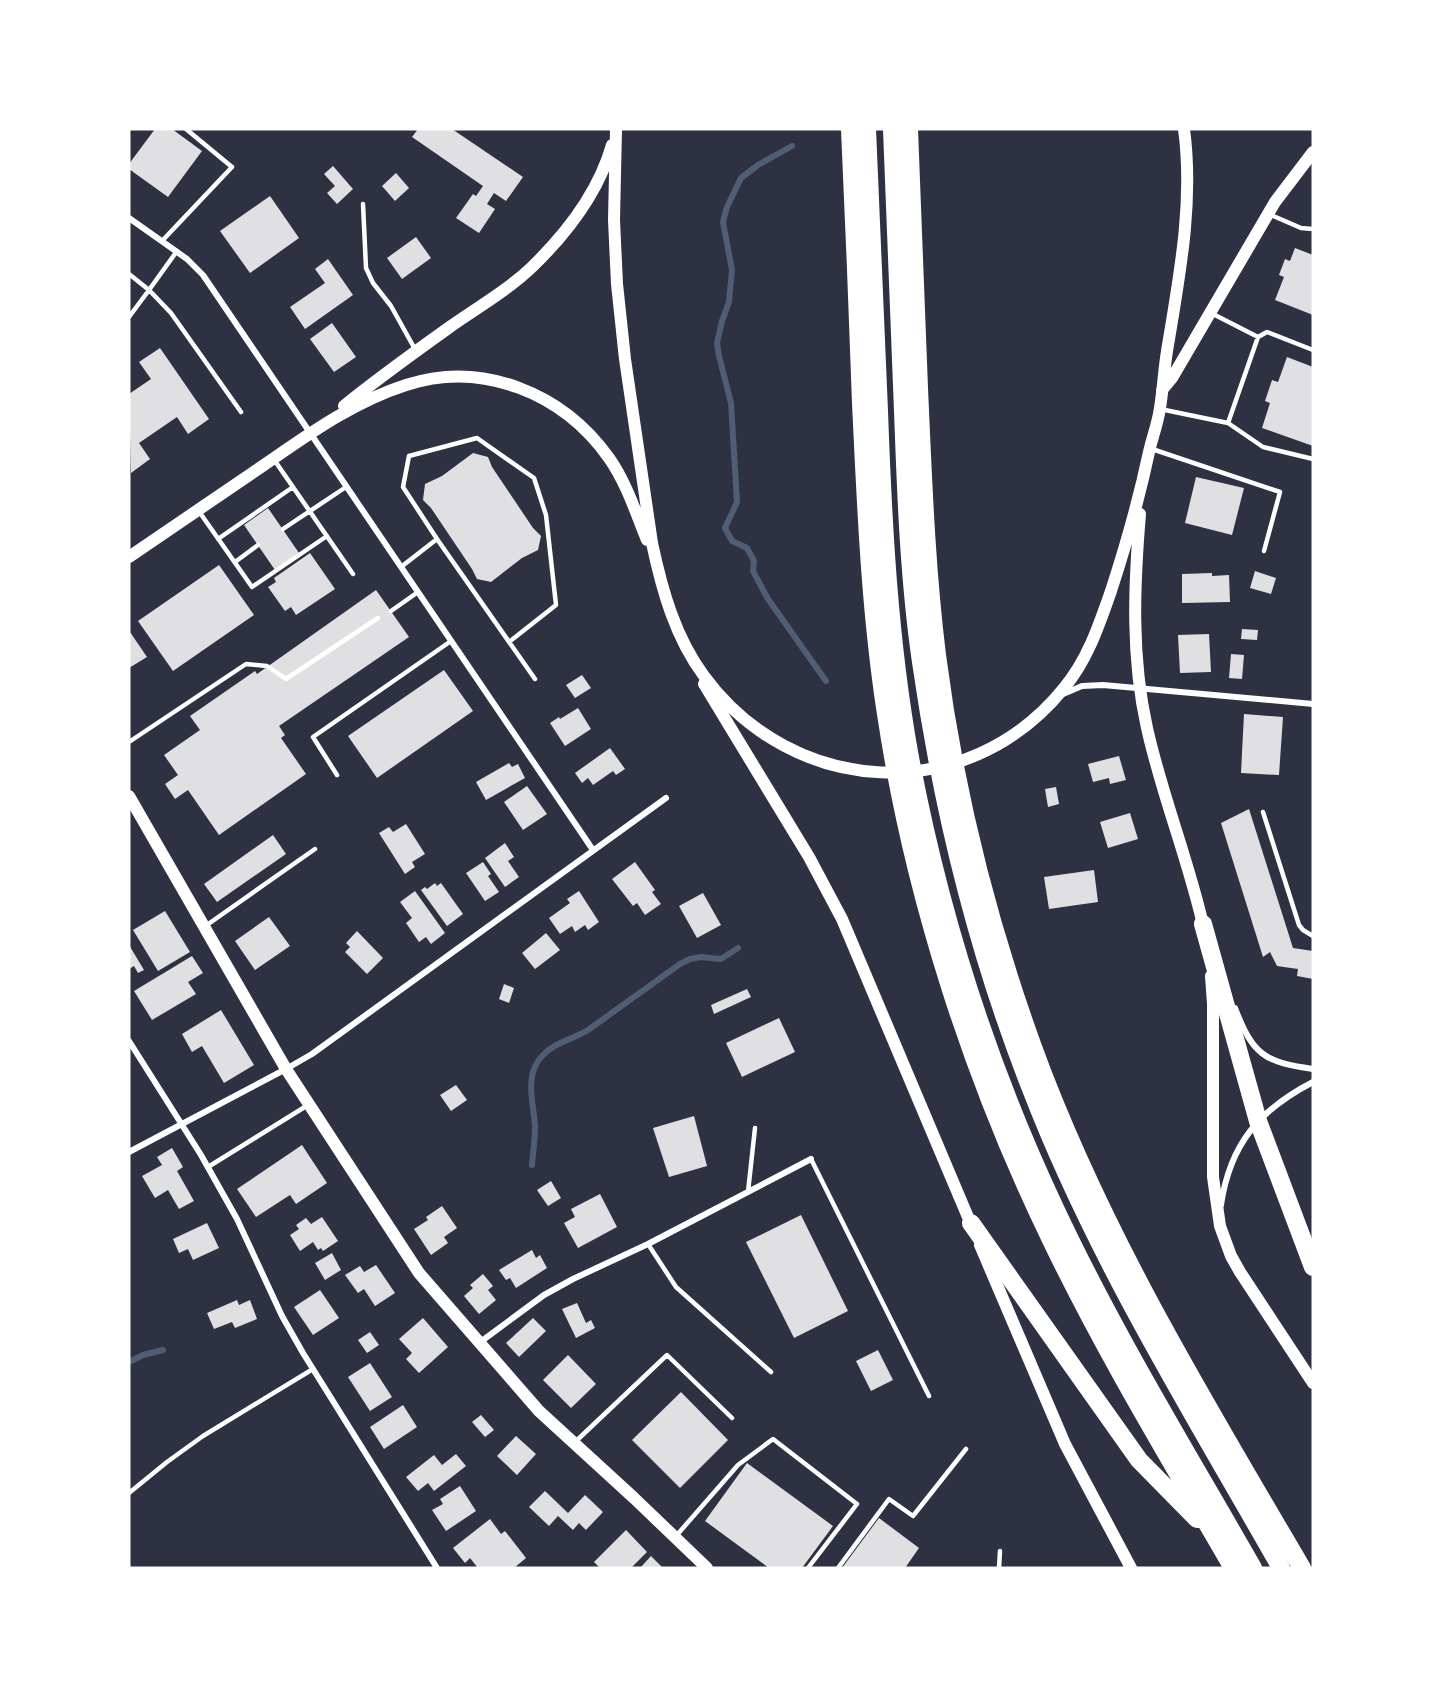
<svg xmlns="http://www.w3.org/2000/svg" width="1442" height="1697" font-family="'Public Sans',sans-serif">
  <style>
    .lines { fill: none; stroke-linecap: round; stroke-linejoin: round }
    .stream { stroke: #4f5d75; stroke-width: 6 }
    .building { fill: #e0e0e3 }
    .service { stroke: #fff; stroke-width: 4.5 }
    .minor { stroke: #fff; stroke-width: 6 }
    .secondary { stroke: #fff; stroke-width: 12 }
    .motorway { stroke: #fff; stroke-width: 18 }
  </style>
  <rect width="100%" height="100%" fill="#2d3142"/>
  <g class="lines">
    <!-- stream -->
    <path class="stream" d="M 792,146 L 758,165 L 741,178 L 727,207 L 723,222 L 732,270 L 729,302 L 722,321 L 717,343 L 719,356 L 731,403 L 737,502 L 725,528 L 732,541 L 747,548 L 754,561 L 753,571 L 768,599 L 826,681
      M 532,1165 C 533,1152 535,1140 535,1127 C 534,1103 523,1075 543,1055 C 555,1042 574,1039 588,1030 L 680,964 L 690,959 L 701,957 L 721,959 L 738,948
      M 129,1362 L 143,1355 L 163,1350"/>
  </g>
  <!-- building -->
  <path class="building" d="M 155,129 L 172,129 L 202,151 L 168,197 L 129,169 L 129,164 Z
    M 418,129 L 452,129 L 523,177 L 506,201 L 494,193 L 487,204 L 495,209 L 479,233 L 456,218 L 473,194 L 476,196 L 483,186 L 412,137 Z
    M 333,166 L 353,189 L 337,204 L 327,193 L 335,186 L 324,174 Z
    M 396,173 L 409,188 L 395,201 L 382,186 Z
    M 270,196 L 299,238 L 250,273 L 220,231 Z
    M 416,237 L 431,258 L 402,279 L 387,258 Z
    M 1295,248 L 1313,255 L 1313,315 L 1275,300 L 1284,277 L 1279,275 L 1285,259 L 1290,261 Z
    M 328,259 L 353,295 L 305,329 L 290,307 L 325,283 L 315,269 Z
    M 332,323 L 356,357 L 334,372 L 310,339 Z
    M 160,348 L 209,419 L 188,434 L 177,417 L 139,443 L 150,459 L 131,473 L 129,394 L 151,379 L 139,362 Z
    M 1287,357 L 1313,367 L 1313,446 L 1262,428 L 1270,403 L 1265,401 L 1272,380 L 1278,382 Z
    M 473,453 L 488,457 L 492,467 L 533,528 L 541,536 L 538,550 L 522,558 L 491,582 L 477,579 L 472,569 L 431,508 L 423,500 L 425,484 L 442,476 Z
    M 1196,477 L 1244,488 L 1232,535 L 1185,523 Z
    M 268,508 L 299,553 L 275,570 L 244,525 Z
    M 310,553 L 335,589 L 296,615 L 291,607 L 285,611 L 268,587 L 276,582 L 274,578 Z
    M 219,565 L 254,615 L 173,671 L 138,621 Z
    M 1255,571 L 1276,578 L 1271,594 L 1250,588 Z
    M 1212,573 L 1212,576 L 1229,575 L 1230,602 L 1182,603 L 1182,574 Z
    M 376,590 L 409,637 L 279,726 L 285,735 L 281,738 L 306,774 L 219,835 L 188,790 L 175,799 L 165,784 L 178,775 L 164,755 L 200,730 L 190,716 L 255,671 L 257,674 Z
    M 1242,629 L 1258,630 L 1257,640 L 1241,639 Z
    M 129,632 L 130,632 L 147,657 L 129,668 Z
    M 1209,634 L 1211,672 L 1180,673 L 1178,635 Z
    M 1231,654 L 1244,655 L 1242,679 L 1229,678 Z
    M 444,670 L 473,711 L 377,778 L 348,736 Z
    M 582,675 L 591,688 L 575,698 L 566,685 Z
    M 578,708 L 591,729 L 565,746 L 550,723 L 559,717 L 560,719 Z
    M 1244,714 L 1283,717 L 1279,775 L 1241,773 Z
    M 610,748 L 625,769 L 616,775 L 613,771 L 593,785 L 588,778 L 582,783 L 575,773 Z
    M 1119,756 L 1126,780 L 1110,784 L 1109,778 L 1093,782 L 1088,764 Z
    M 509,763 L 512,767 L 518,764 L 525,778 L 486,800 L 476,782 Z
    M 527,786 L 547,814 L 523,830 L 504,802 Z
    M 1056,787 L 1059,804 L 1048,807 L 1045,789 Z
    M 1249,809 L 1293,948 L 1313,951 L 1313,979 L 1297,976 L 1298,969 L 1277,966 L 1270,952 L 1263,957 L 1221,823 Z
    M 1130,813 L 1138,839 L 1108,848 L 1100,822 Z
    M 406,824 L 425,854 L 412,862 L 415,867 L 405,874 L 379,833 L 389,827 L 393,832 Z
    M 273,835 L 286,854 L 217,902 L 204,884 Z
    M 505,843 L 514,857 L 508,861 L 519,877 L 505,887 L 485,858 Z
    M 483,862 L 491,874 L 488,876 L 499,892 L 485,901 L 466,873 Z
    M 635,862 L 655,890 L 652,892 L 661,904 L 645,915 L 637,903 L 633,906 L 612,879 Z
    M 1094,870 L 1098,902 L 1049,909 L 1044,877 Z
    M 435,883 L 437,886 L 441,883 L 463,914 L 447,926 L 421,890 L 425,887 L 427,889 Z
    M 415,891 L 445,933 L 431,944 L 426,937 L 419,942 L 406,923 L 412,918 L 400,902 Z
    M 579,891 L 599,922 L 588,930 L 585,925 L 575,932 L 572,926 L 560,934 L 549,918 L 570,903 L 567,899 Z
    M 703,893 L 721,925 L 697,938 L 679,906 Z
    M 165,911 L 190,952 L 158,971 L 133,930 Z
    M 269,917 L 290,946 L 255,970 L 235,941 Z
    M 357,931 L 383,958 L 367,974 L 345,952 L 350,947 L 346,943 Z
    M 546,933 L 560,950 L 535,969 L 522,953 Z
    M 129,945 L 144,970 L 138,973 L 134,966 L 129,969 Z
    M 192,956 L 203,973 L 188,982 L 196,994 L 152,1020 L 134,991 Z
    M 504,984 L 514,988 L 509,1003 L 499,999 Z
    M 747,989 L 751,997 L 714,1014 L 711,1005 Z
    M 221,1010 L 254,1065 L 224,1083 L 202,1046 L 192,1052 L 182,1034 Z
    M 779,1018 L 795,1052 L 742,1077 L 726,1043 Z
    M 456,1085 L 467,1100 L 451,1111 L 440,1095 Z
    M 694,1116 L 707,1166 L 669,1177 L 653,1128 Z
    M 302,1145 L 327,1183 L 296,1204 L 290,1195 L 256,1217 L 237,1189 Z
    M 172,1148 L 183,1167 L 177,1171 L 194,1201 L 179,1209 L 168,1190 L 155,1198 L 142,1176 L 162,1165 L 157,1157 Z
    M 551,1181 L 561,1198 L 548,1206 L 537,1190 Z
    M 600,1194 L 617,1227 L 578,1248 L 564,1223 L 575,1217 L 571,1209 Z
    M 442,1206 L 457,1228 L 444,1237 L 448,1243 L 431,1255 L 414,1229 L 428,1220 L 426,1217 Z
    M 801,1215 L 848,1311 L 794,1338 L 746,1242 Z
    M 322,1217 L 338,1241 L 323,1251 L 321,1248 L 318,1250 L 313,1242 L 300,1251 L 290,1235 L 299,1229 L 296,1225 L 306,1218 L 311,1224 Z
    M 207,1223 L 219,1248 L 193,1260 L 188,1249 L 179,1253 L 173,1239 Z
    M 532,1250 L 536,1258 L 540,1255 L 547,1268 L 516,1288 L 510,1278 L 506,1280 L 499,1270 Z
    M 332,1253 L 341,1270 L 325,1280 L 315,1263 Z
    M 376,1265 L 395,1293 L 375,1306 L 364,1289 L 358,1293 L 345,1275 L 360,1266 L 364,1272 Z
    M 483,1274 L 493,1286 L 488,1290 L 496,1300 L 479,1314 L 464,1296 L 473,1288 L 470,1285 Z
    M 320,1290 L 339,1318 L 313,1335 L 294,1307 Z
    M 237,1300 L 239,1305 L 250,1300 L 257,1319 L 235,1328 L 232,1322 L 214,1329 L 207,1313 Z
    M 577,1303 L 586,1323 L 591,1320 L 595,1328 L 576,1338 L 562,1309 Z
    M 423,1318 L 448,1347 L 419,1373 L 406,1359 L 412,1353 L 399,1339 Z
    M 533,1318 L 546,1331 L 519,1357 L 506,1343 Z
    M 370,1332 L 379,1345 L 367,1353 L 358,1340 Z
    M 878,1350 L 893,1380 L 871,1391 L 856,1361 Z
    M 568,1355 L 596,1384 L 571,1408 L 543,1380 Z
    M 370,1363 L 392,1397 L 370,1411 L 348,1377 Z
    M 681,1392 L 728,1440 L 680,1488 L 632,1440 Z
    M 403,1405 L 417,1427 L 384,1449 L 370,1427 Z
    M 481,1415 L 494,1430 L 485,1437 L 472,1422 Z
    M 516,1436 L 536,1454 L 517,1475 L 497,1456 Z
    M 456,1454 L 466,1466 L 434,1491 L 428,1483 L 418,1491 L 406,1477 L 434,1455 L 442,1465 Z
    M 747,1463 L 833,1526 L 802,1568 L 769,1568 L 705,1521 Z
    M 460,1486 L 476,1511 L 446,1531 L 432,1510 L 443,1504 L 440,1499 Z
    M 545,1491 L 568,1513 L 585,1495 L 603,1512 L 586,1530 L 579,1523 L 573,1530 L 558,1516 L 549,1526 L 529,1507 Z
    M 879,1518 L 919,1548 L 905,1568 L 842,1568 Z
    M 490,1519 L 501,1534 L 505,1531 L 526,1558 L 514,1568 L 478,1568 L 470,1558 L 465,1563 L 453,1548 Z
    M 626,1530 L 647,1552 L 631,1568 L 600,1568 L 594,1562 Z
    M 651,1556 L 662,1567 L 661,1568 L 640,1568 Z"/>
  <g class="lines">
    <!-- service -->
    <path class="service" d="M 363,204 L 366,268 L 373,283 L 391,306 L 416,351
      M 1271,215 L 1301,228 L 1313,229
      M 162,241 L 232,167 L 186,129
      M 129,274 L 149,290 L 177,251
      M 129,317 L 149,290 L 171,313 L 241,412
      M 1258,337 L 1267,332 L 1313,350
      M 1160,409 L 1228,423 L 1258,337 L 1211,313
      M 1228,423 L 1263,447 L 1313,459
      M 1152,449 L 1280,492 L 1264,551
      M 275,461 L 353,574
      M 198,510 L 252,587 L 327,536
      M 283,529 L 346,487
      M 218,539 L 293,487
      M 437,539 L 403,487 L 409,456 L 477,438 L 534,478 L 546,515 L 556,605 L 509,642
      M 235,562 L 258,545
      M 401,567 L 437,539 L 535,679
      M 391,611 L 418,592
      M 129,742 L 246,664 L 267,666 L 286,679 L 378,618
      M 337,775 L 313,737 L 451,641
      M 1263,812 L 1299,925 L 1303,930 L 1313,936
      M 204,927 L 315,849
      M 811,1159 L 929,1396
      M 208,1167 L 308,1105
      M 748,1192 L 755,1128
      M 648,1244 L 676,1287 L 771,1372
      M 574,1443 L 667,1355 L 732,1418
      M 129,1493 L 167,1462 L 203,1436 L 313,1369
      M 676,1536 L 738,1465 L 773,1439 L 857,1504 L 808,1568
      M 838,1568 L 889,1499 L 913,1516 L 966,1449
      M 999,1568 L 1000,1551"/>
    <!-- minor -->
    <path class="minor" d="M 129,218 L 187,259 L 203,275 L 593,850
      M 1063,694 L 1082,686 L 1103,685 L 1313,704
      M 1235,1008 C 1253,1055 1264,1062 1313,1069
      M 129,1041 L 201,1155 L 237,1219 L 282,1316 L 303,1353 L 437,1568
      M 129,1152 L 286,1069 L 312,1054 L 666,798
      M 1221,1205 C 1230,1144 1259,1110 1313,1082
      M 479,1343 L 544,1295 L 573,1279 L 648,1244 L 811,1159"/>
    <!-- secondary -->
    <path class="secondary" d="M 616,129 L 614,220 L 617,284 L 625,359 L 652,543 C 662,590 675,637 704,676 C 793,797 967,808 1064,688 C 1088,659 1099,625 1111,591 C 1126,545 1139,499 1149,452 C 1152,438 1158,423 1160,408 C 1163,389 1164,370 1167,351 C 1179,278 1194,203 1184,129
      M 1162,390 L 1172,378 L 1275,202 L 1313,152
      M 344,406 C 377,379 412,354 447,329 C 475,309 507,291 532,267 C 566,234 599,191 612,145
      M 1140,514 C 1134,586 1131,657 1147,728 C 1162,796 1189,861 1204,929
      M 129,557 C 174,526 219,496 264,465 C 309,434 353,402 406,385 C 482,360 563,393 609,458 C 626,482 636,513 647,540
      M 704,684 L 809,857 L 842,919 L 973,1229
      M 129,796 L 286,1069 L 419,1273 L 539,1411 L 634,1498 L 707,1568
      M 1211,976 L 1213,1004 L 1213,1177 L 1220,1226 L 1231,1256 L 1240,1272 L 1313,1383
      M 980,1245 L 1065,1444 L 1131,1568"/>
    <!-- motorway -->
    <path class="motorway" d="M 850,129 C 854,220 858,312 861,403 C 866,507 870,610 886,714 C 913,894 972,1078 1052,1242 C 1106,1354 1171,1461 1233,1568
      M 867,129 C 871,223 875,317 879,411 C 883,525 889,639 909,752 C 938,908 987,1064 1055,1208 C 1113,1332 1185,1449 1253,1568
      M 892,129 C 895,223 899,317 903,411 C 906,495 909,579 921,662 C 942,808 977,952 1031,1089 C 1096,1258 1192,1411 1281,1568
      M 909,129 C 912,215 916,302 919,388 C 923,477 926,566 937,655 C 954,788 987,920 1033,1047 C 1100,1231 1203,1399 1302,1568
      M 1203,924 L 1258,1121 L 1313,1267
      M 971,1223 L 1139,1460 L 1197,1519"/>
  </g>
  <!-- border -->
  <rect width="1442" height="1697" fill="none" stroke="#ffffff" stroke-width="261"/>
</svg>
